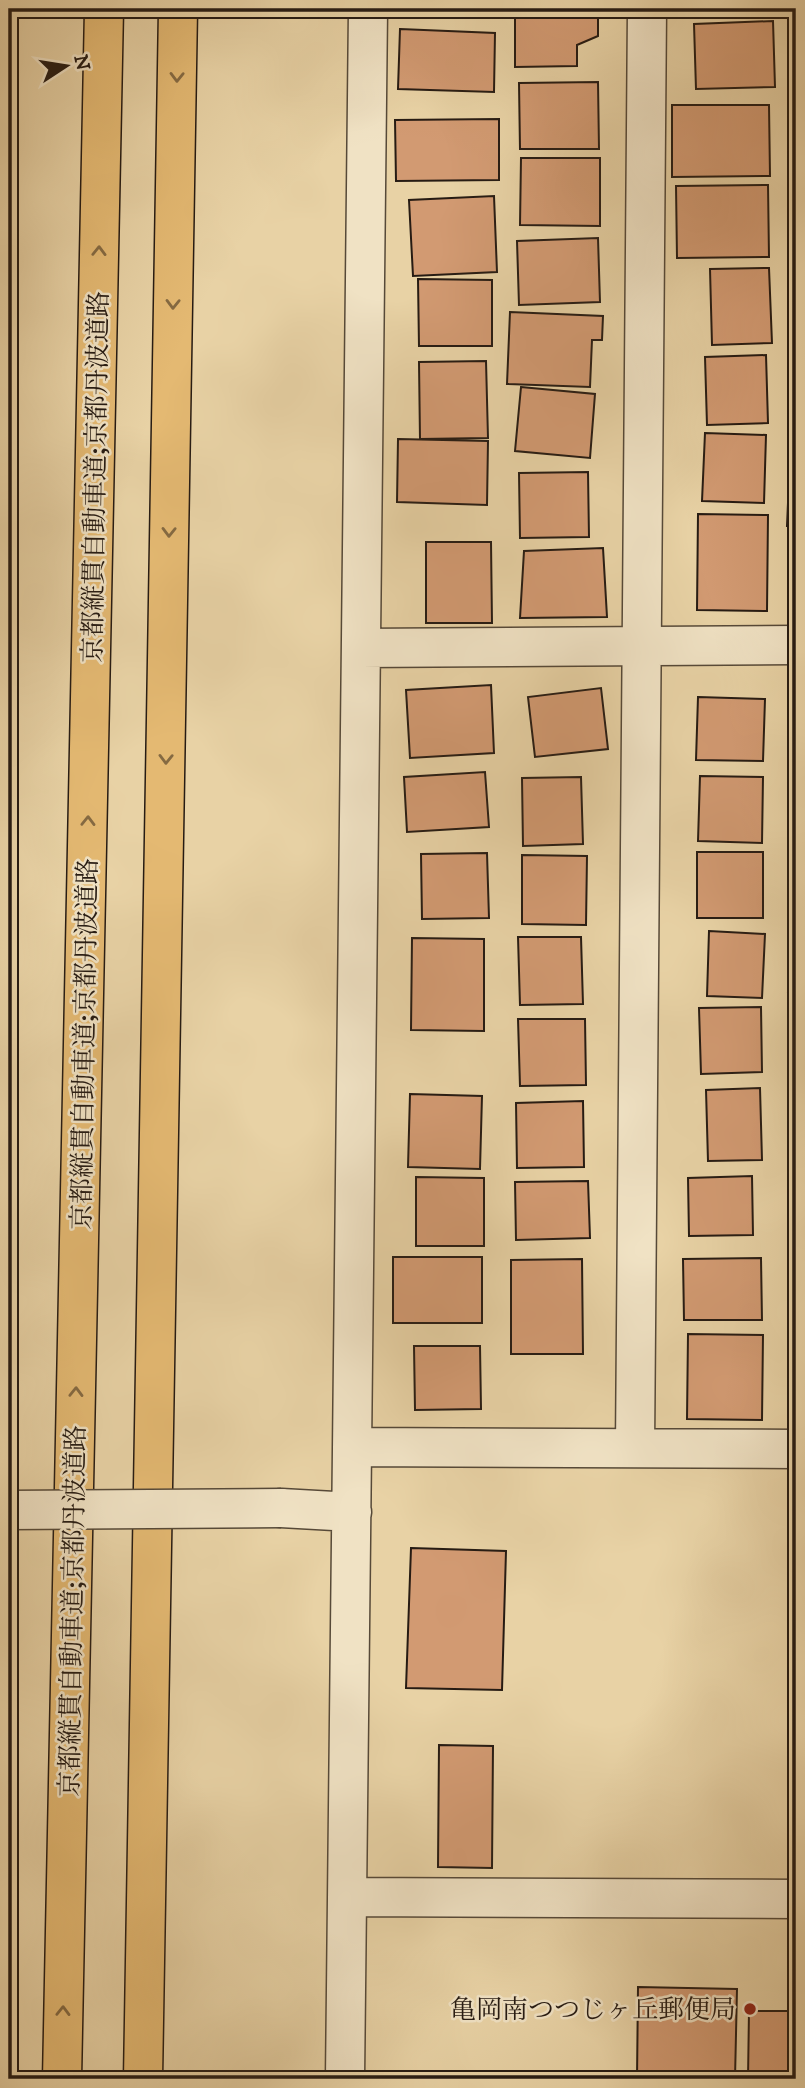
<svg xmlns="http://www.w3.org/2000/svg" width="805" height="2088" font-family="'IM FELL DW Pica','Noto Serif JP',serif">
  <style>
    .building { fill: #d29a72; stroke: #261b13; stroke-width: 2 }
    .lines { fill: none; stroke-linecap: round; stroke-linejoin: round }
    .street-casing { stroke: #564938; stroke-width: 41 }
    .highway-casing { stroke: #261b13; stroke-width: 41 }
    .street { stroke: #f0e2c4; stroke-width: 38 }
    .highway { stroke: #e4b972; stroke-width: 38 }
    .street-bridge-casing { stroke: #564938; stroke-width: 41; stroke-linecap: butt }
    .street-bridge { stroke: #f0e2c4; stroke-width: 38 }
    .oneway { stroke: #856a42 }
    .poi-dot { fill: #8f2418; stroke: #f0e2c4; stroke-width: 2.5 }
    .labels { text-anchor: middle; stroke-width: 5; stroke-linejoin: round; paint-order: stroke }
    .street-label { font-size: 26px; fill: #261b13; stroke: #f0e2c4 }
    .poi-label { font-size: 26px; fill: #261b13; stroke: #f0e2c4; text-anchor: end }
  </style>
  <rect width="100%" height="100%" fill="#e8d2a5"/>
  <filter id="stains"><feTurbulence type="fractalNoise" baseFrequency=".00286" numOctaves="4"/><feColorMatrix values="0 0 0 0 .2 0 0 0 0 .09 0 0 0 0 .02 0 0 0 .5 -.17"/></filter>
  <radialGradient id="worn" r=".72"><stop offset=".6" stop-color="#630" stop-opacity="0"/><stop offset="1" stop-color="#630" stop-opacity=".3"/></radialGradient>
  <!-- building -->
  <path class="building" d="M 405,9 L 496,9 L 496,15 L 405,18 Z
    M 515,9 L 598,9 L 598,36 L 577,45 L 577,66 L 515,67 Z
    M 705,9 L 770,9 L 770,14 Z
    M 773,21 L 775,87 L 696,89 L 694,24 Z
    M 400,29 L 495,33 L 494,92 L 398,89 Z
    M 598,82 L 599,149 L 520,149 L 519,83 Z
    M 672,105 L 769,105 L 770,176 L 672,177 Z
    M 499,119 L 499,180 L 396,181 L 395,120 Z
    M 521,158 L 600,158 L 600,226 L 520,225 Z
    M 768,185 L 769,257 L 677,258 L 676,186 Z
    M 494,196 L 497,272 L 413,276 L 409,200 Z
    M 598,238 L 600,302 L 519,305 L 517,241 Z
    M 769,268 L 772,343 L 712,345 L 710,269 Z
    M 418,279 L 492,280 L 492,346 L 419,346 Z
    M 510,312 L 603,316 L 602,340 L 592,340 L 590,387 L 507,384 Z
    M 766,355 L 768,423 L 707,425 L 705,357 Z
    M 486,361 L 488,438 L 420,439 L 419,362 Z
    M 792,378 L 796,378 L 796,449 L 791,449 Z
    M 521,387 L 595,394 L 590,458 L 515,451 Z
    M 705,433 L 766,435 L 764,503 L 702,501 Z
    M 398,439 L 488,441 L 487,505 L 397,502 Z
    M 790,457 L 796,458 L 796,526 L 787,526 Z
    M 588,472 L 589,537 L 520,538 L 519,473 Z
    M 698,514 L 768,515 L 767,611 L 697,610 Z
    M 426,542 L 491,542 L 492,623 L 426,623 Z
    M 603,548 L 607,617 L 520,618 L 524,551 Z
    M 491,685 L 494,753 L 410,758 L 406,690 Z
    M 601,688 L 608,749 L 535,757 L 528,697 Z
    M 698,697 L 765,699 L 763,761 L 696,760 Z
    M 485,772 L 489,827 L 407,832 L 404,777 Z
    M 700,776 L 763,777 L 762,843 L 698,841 Z
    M 581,777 L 583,844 L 523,846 L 522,778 Z
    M 697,852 L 763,852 L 763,918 L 697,918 Z
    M 487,853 L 489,918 L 422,919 L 421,854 Z
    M 522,855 L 587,856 L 586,925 L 522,924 Z
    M 791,928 L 796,928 L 796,992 L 788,992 Z
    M 709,931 L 765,934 L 762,998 L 707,996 Z
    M 518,937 L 581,937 L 583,1004 L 520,1005 Z
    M 412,938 L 484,939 L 484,1031 L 411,1030 Z
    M 761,1007 L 762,1072 L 701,1074 L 699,1008 Z
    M 518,1019 L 585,1019 L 586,1085 L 520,1086 Z
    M 760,1088 L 762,1160 L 708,1161 L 706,1090 Z
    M 410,1094 L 482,1096 L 480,1169 L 408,1167 Z
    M 583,1101 L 584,1167 L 517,1168 L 516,1103 Z
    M 752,1176 L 753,1235 L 689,1236 L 688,1178 Z
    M 416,1177 L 484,1178 L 484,1246 L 416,1246 Z
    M 588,1181 L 590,1238 L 516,1240 L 515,1182 Z
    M 393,1257 L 482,1257 L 482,1323 L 393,1323 Z
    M 761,1258 L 762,1320 L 684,1320 L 683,1259 Z
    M 582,1259 L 583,1354 L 511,1354 L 511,1260 Z
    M 794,1262 L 796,1263 L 796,1331 L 793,1331 Z
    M 688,1334 L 763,1335 L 762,1420 L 687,1419 Z
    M 414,1346 L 480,1346 L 481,1409 L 415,1410 Z
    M 411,1548 L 506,1551 L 502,1690 L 406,1688 Z
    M 439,1745 L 493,1746 L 492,1868 L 438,1867 Z
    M 638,1987 L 737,1989 L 735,2079 L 637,2079 Z
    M 749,2011 L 796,2011 L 796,2079 L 748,2079 Z"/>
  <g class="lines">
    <!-- street casing -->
    <g class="street-casing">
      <path id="street" d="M 361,648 L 796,645
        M 352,1447 L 796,1449
        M 635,1448 L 647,9
        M 281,1508 L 352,1512
        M 347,1897 L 796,1899
        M 345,2079 L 368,9"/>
    </g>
    <!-- highway casing -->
    <g class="highway-casing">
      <path id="highway" d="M 62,2079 L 104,9
        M 143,2079 L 178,9"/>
    </g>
    <!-- street -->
    <use href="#street" class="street"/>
    <!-- highway -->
    <use href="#highway" class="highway"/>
    <!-- street-bridge casing -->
    <g class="street-bridge-casing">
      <path id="street-bridge" d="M 9,1510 L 281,1508"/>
    </g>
    <!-- street-bridge -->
    <use href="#street-bridge" class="street-bridge"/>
  </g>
  <!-- one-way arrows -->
  <defs><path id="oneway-chevron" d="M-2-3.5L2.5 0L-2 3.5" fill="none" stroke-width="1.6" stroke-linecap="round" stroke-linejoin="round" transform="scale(1.75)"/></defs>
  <g class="oneway">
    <use href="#oneway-chevron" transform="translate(177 77) rotate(91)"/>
    <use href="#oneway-chevron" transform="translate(99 251) rotate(-89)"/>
    <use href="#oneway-chevron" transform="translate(173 304) rotate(91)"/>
    <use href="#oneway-chevron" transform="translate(169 532) rotate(91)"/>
    <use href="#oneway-chevron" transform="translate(166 759) rotate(91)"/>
    <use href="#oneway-chevron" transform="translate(88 821) rotate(-89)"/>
    <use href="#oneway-chevron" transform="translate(76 1392) rotate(-89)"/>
    <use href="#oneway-chevron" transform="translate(63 2011) rotate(-89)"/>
  </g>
  <!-- markers -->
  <circle class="poi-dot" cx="750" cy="2009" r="7"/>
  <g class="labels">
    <!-- street labels -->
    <g class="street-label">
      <text transform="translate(95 477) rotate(-89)" y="9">京都縦貫自動車道;京都丹波道路</text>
      <text transform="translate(84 1044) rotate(-89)" y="9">京都縦貫自動車道;京都丹波道路</text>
      <text transform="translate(72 1611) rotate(-89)" y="9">京都縦貫自動車道;京都丹波道路</text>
    </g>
    <!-- poi labels -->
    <g class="poi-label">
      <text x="736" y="2018">亀岡南つつじヶ丘郵便局</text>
    </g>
  </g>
  <!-- margin -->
  <rect width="805" height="2088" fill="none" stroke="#e8d2a5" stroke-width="35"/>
  <rect x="10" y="10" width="784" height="2067" fill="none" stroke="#261b13" stroke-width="3.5"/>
  <rect x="18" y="18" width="770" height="2053" fill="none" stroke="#261b13" stroke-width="2"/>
  <!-- north arrow -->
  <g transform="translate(66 66) rotate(78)" stroke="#f0e2c4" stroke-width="5" paint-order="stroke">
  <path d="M0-5L12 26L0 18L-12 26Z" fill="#261b13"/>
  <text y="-10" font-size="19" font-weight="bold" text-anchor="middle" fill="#261b13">N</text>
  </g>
  <rect width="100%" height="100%" filter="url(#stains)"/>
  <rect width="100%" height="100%" fill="url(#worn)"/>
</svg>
